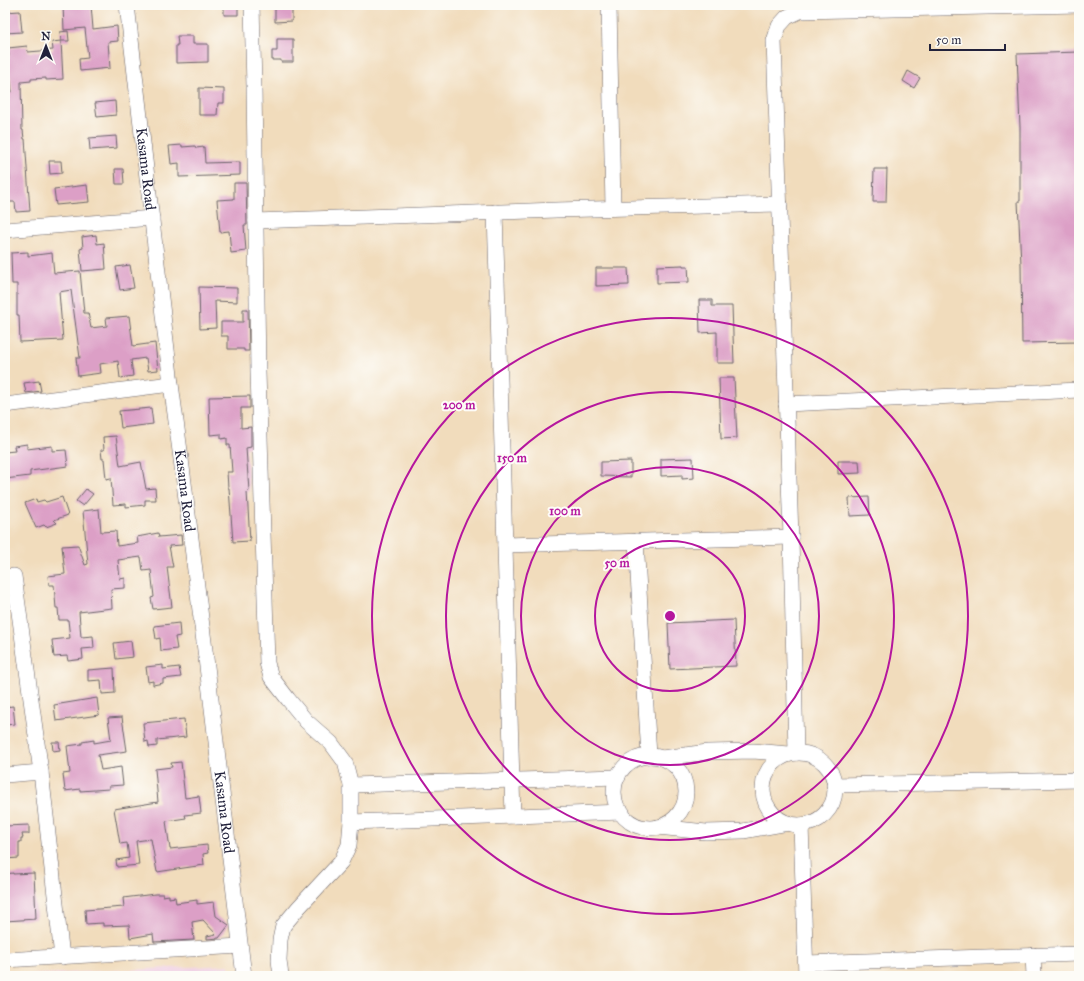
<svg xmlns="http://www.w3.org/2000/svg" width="1084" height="981" font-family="'IM FELL Great Primer',serif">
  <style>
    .built { fill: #f0d0e4 }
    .building { fill: #dc9fc6 }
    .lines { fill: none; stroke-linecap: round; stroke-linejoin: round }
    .minor-casing { stroke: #6a6368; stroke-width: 16 }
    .minor { stroke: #fff; stroke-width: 15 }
    .ring { fill: none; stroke: #b5179e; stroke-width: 2 }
    .labels { text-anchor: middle; stroke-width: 4; stroke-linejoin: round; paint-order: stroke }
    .street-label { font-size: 15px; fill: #22223b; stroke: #fdfcf7 }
    .centre { fill: #b5179e; stroke: #fdfcf7; stroke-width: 2 }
    .ring-label { font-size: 12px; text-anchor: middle; font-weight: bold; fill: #b5179e; stroke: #fdfcf7; stroke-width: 4; stroke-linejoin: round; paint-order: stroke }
  </style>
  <rect width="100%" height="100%" fill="#fdfcf7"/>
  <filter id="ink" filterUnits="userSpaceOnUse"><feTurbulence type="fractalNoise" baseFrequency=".025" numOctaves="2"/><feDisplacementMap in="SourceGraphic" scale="8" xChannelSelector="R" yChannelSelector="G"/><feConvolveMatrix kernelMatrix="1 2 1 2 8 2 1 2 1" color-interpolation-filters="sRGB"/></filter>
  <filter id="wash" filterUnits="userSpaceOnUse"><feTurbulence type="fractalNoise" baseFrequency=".012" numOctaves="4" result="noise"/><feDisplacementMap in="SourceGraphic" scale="16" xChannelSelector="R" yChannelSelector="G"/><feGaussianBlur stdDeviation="0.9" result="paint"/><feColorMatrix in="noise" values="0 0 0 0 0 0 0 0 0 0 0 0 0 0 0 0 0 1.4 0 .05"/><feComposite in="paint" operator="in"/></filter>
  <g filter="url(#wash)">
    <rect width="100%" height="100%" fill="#f1dcbc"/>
    <!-- built -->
    <path class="built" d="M 229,965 L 230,976 L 7,976 Z"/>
    <g id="blocks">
      <!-- building -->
      <path class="building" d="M 63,5 L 91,5 L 93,29 L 117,26 L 118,41 L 108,42 L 110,68 L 80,71 L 79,59 L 88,58 L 85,28 L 64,30 Z
        M 224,5 L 238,5 L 238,15 L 224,15 Z
        M 275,5 L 292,5 L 292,21 L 275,22 Z
        M 20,11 L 22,32 L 5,33 L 5,12 Z
        M 68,31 L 69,41 L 61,41 L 60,32 Z
        M 177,36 L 193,36 L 193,44 L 208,44 L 208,62 L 176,63 L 176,45 L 178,45 Z
        M 277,39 L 293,39 L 293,62 L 281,62 L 281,60 L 272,60 L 272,51 L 277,51 Z
        M 61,41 L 63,79 L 46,80 L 46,78 L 31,79 L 31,81 L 21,82 L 22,130 L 23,130 L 24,139 L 25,139 L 30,211 L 16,212 L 15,202 L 5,202 L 5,181 L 10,180 L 8,138 L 5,138 L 5,92 L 12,92 L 10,75 L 8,75 L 5,56 L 9,56 L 8,48 L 27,46 L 28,52 L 53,50 L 52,42 Z
        M 1079,52 L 1079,342 L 1022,343 L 1021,264 L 1018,201 L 1020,201 L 1020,127 L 1017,54 Z
        M 908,71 L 920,78 L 914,88 L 903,81 Z
        M 199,88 L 224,89 L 224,103 L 218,103 L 217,115 L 199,115 Z
        M 115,101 L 116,115 L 97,117 L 95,103 Z
        M 116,136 L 117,148 L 90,150 L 89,138 Z
        M 182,145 L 182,147 L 195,146 L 196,148 L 204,147 L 205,163 L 240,162 L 240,175 L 179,177 L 179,163 L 171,164 L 169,146 Z
        M 49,161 L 61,161 L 62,173 L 50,174 Z
        M 115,169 L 123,169 L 124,184 L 116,184 Z
        M 874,169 L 887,169 L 886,202 L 873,202 Z
        M 234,183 L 246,183 L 247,225 L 244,225 L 246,251 L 231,253 L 229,231 L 220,232 L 217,200 L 234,199 Z
        M 87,185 L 89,202 L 56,205 L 54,189 Z
        M 96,235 L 97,244 L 104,243 L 106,269 L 82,271 L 80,249 L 83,248 L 82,237 Z
        M 28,252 L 28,256 L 52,253 L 54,273 L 80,271 L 84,313 L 88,313 L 91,328 L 107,326 L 106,318 L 129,316 L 133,346 L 155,343 L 158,370 L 148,371 L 146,358 L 131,360 L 133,376 L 120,378 L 118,361 L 100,364 L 101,373 L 78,376 L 76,358 L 80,358 L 71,290 L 59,292 L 63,340 L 20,342 L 19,315 L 17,315 L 17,284 L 12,284 L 11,253 Z
        M 130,265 L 134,288 L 120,290 L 116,267 Z
        M 683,265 L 683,266 L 688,266 L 689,282 L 657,283 L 657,266 Z
        M 596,268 L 628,268 L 629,285 L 596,286 Z
        M 199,287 L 237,288 L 237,302 L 215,301 L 216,328 L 200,329 Z
        M 699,300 L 712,300 L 712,306 L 732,306 L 734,363 L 717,363 L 717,332 L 700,333 Z
        M 243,309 L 248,309 L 249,351 L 244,351 L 244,349 L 228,349 L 228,336 L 221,336 L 221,322 L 243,322 Z
        M 719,378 L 734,378 L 737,438 L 721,439 Z
        M 39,381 L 41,391 L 26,393 L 24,383 Z
        M 250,396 L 250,408 L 241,408 L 241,428 L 251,427 L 251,447 L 246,448 L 249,491 L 247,492 L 250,541 L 233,542 L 229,488 L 228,488 L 227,472 L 232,472 L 230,445 L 227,445 L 227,438 L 221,439 L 221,434 L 210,435 L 209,397 Z
        M 151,408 L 153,424 L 121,428 L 119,411 Z
        M 116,436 L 120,466 L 141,462 L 146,489 L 155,488 L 156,500 L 145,500 L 145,505 L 126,507 L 126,504 L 113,505 L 111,478 L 106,479 L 104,459 L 102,459 L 101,450 L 104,450 L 103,437 Z
        M 27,444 L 27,449 L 52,446 L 52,451 L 66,450 L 68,466 L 30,471 L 30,476 L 5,479 L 5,452 L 15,451 L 14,446 Z
        M 693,458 L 694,478 L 682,479 L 682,475 L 661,476 L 661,459 Z
        M 631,461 L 631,477 L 601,476 L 601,462 Z
        M 838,461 L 859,461 L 860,473 L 838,474 Z
        M 86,489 L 93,494 L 83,506 L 76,501 Z
        M 62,497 L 68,515 L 54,520 L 57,523 L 46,527 L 44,525 L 36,528 L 25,503 L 36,499 L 37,502 L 44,500 L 46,502 Z
        M 869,497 L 870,515 L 850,516 L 849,498 Z
        M 99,509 L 101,532 L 116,531 L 117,546 L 138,543 L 137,537 L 158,533 L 159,537 L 181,535 L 182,545 L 169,546 L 173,567 L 167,567 L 172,607 L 153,609 L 151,598 L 154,597 L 151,570 L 143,571 L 141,557 L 118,560 L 120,579 L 125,578 L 125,588 L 111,589 L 112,608 L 79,612 L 81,637 L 93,636 L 94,648 L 82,649 L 83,659 L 68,661 L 67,656 L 54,657 L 52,640 L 70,638 L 68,620 L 59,620 L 58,608 L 56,608 L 54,585 L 49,585 L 48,576 L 65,574 L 62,546 L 78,545 L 85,565 L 88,564 L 83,511 Z
        M 734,620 L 736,666 L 670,669 L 668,623 Z
        M 179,623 L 180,636 L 175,637 L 177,649 L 161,651 L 160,638 L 156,639 L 154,626 Z
        M 131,641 L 133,657 L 116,659 L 114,643 Z
        M 163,665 L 163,669 L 179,667 L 181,677 L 163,679 L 163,683 L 153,685 L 153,681 L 148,682 L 146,667 Z
        M 114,668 L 115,693 L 102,694 L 101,680 L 88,681 L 88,670 Z
        M 97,698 L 99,715 L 56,721 L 54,705 Z
        M 13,706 L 15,724 L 5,725 L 5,707 Z
        M 122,717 L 127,751 L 98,755 L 101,770 L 121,767 L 123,785 L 109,786 L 109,789 L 80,791 L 80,789 L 65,791 L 63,774 L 70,773 L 67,746 L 82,744 L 82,742 L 94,740 L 94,743 L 111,740 L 108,718 Z
        M 184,719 L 186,737 L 157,740 L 157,746 L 149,747 L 148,741 L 145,742 L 143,723 Z
        M 52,742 L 59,742 L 60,750 L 53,751 Z
        M 181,762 L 185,798 L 199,796 L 201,813 L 185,815 L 186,818 L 166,821 L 170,849 L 207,845 L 208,853 L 203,854 L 204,865 L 157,872 L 151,839 L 136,841 L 139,865 L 117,867 L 116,860 L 129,858 L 127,843 L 120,844 L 114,809 L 158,802 L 155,769 L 172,767 L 171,763 Z
        M 29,825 L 29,834 L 22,834 L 23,838 L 21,838 L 21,842 L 19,842 L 19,858 L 5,859 L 5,826 Z
        M 13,873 L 13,874 L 34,873 L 36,919 L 5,921 L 5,874 Z
        M 155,894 L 163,894 L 163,896 L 169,895 L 169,898 L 175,897 L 176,903 L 197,900 L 197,904 L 214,902 L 216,916 L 229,925 L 219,938 L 207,939 L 207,936 L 216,934 L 203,920 L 192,922 L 194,940 L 154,942 L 153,934 L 130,938 L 129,925 L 103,926 L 103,923 L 86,924 L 85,910 L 124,907 L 123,898 Z"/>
    </g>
  </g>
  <g filter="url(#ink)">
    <use href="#blocks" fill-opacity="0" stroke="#6a6368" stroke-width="1"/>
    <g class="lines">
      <!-- minor casing -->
      <g class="minor-casing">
        <g id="minor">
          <path id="s1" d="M 127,5 L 171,384 L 180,451 L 206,658 L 244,976"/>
          <path d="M 252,5 L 254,87 L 258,372 L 267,663 L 271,677 L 288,699 L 306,721 L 331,743 L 345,762 L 351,785 L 351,822 L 349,845 L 341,862 L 299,907 L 283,926 L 280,940 L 279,960 L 281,976"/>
          <path d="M 609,5 L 613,208"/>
          <path d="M 495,212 L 513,816"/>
          <path d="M 256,221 L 556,210 L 780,204"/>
          <path d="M 5,230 L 152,218"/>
          <path d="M 786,404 L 1079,390"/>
          <path d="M 5,405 L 171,384"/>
          <path d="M 636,541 L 649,756"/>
          <path d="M 505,545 L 791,537"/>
          <path d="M 5,577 L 14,576 L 41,772 L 62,957"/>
          <path d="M 796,753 L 791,537 L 774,41 L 779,26 L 787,17 L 800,11 L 1079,5"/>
          <circle cx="799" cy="789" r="36"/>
          <circle cx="650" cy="792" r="36"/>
          <path d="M 662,758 L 708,752 L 753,751 L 789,754"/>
          <path d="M 5,775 L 41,772"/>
          <path d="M 351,785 L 618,777"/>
          <path d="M 834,785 L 1079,780"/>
          <path d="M 351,822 L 622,812"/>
          <path d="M 801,825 L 806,976"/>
          <path d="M 658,827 L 706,832 L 743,831 L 788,823"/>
          <path d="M 1033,955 L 1034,976"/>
          <path d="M 5,960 L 240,946"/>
          <path d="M 806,963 L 1079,954"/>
        </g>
      </g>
      <!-- minor -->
      <use href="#minor" class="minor"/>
    </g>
  </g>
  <!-- distance rings -->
  <g class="ring">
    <circle cx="670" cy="616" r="75"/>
    <circle cx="670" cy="616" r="149"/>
    <circle cx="670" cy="616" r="224"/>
    <circle cx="670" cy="616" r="298"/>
  </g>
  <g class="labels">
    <!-- street labels -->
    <g class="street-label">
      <text dy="5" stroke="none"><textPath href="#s1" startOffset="165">Kasama Road</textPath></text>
      <text dy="5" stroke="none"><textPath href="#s1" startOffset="489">Kasama Road</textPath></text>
      <text dy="5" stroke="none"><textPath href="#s1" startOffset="813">Kasama Road</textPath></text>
    </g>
  </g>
  <circle cx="670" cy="616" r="6" class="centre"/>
  <g class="ring-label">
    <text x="459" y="409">200 m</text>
    <text x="512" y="462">150 m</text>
    <text x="565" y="515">100 m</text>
    <text x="617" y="567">50 m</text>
  </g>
  <!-- margin -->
  <rect width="1084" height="981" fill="none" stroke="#fdfcf7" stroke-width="20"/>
  <!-- north arrow -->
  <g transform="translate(46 46)" stroke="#fdfcf7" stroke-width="3" paint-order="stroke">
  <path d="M0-3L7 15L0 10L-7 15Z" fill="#22223b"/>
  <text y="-6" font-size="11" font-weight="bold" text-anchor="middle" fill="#22223b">N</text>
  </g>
  <!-- scale -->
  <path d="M930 44v6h75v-6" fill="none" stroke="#22223b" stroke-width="2"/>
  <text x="936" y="44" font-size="12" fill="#22223b" stroke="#fdfcf7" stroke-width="3" paint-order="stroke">50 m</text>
</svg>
